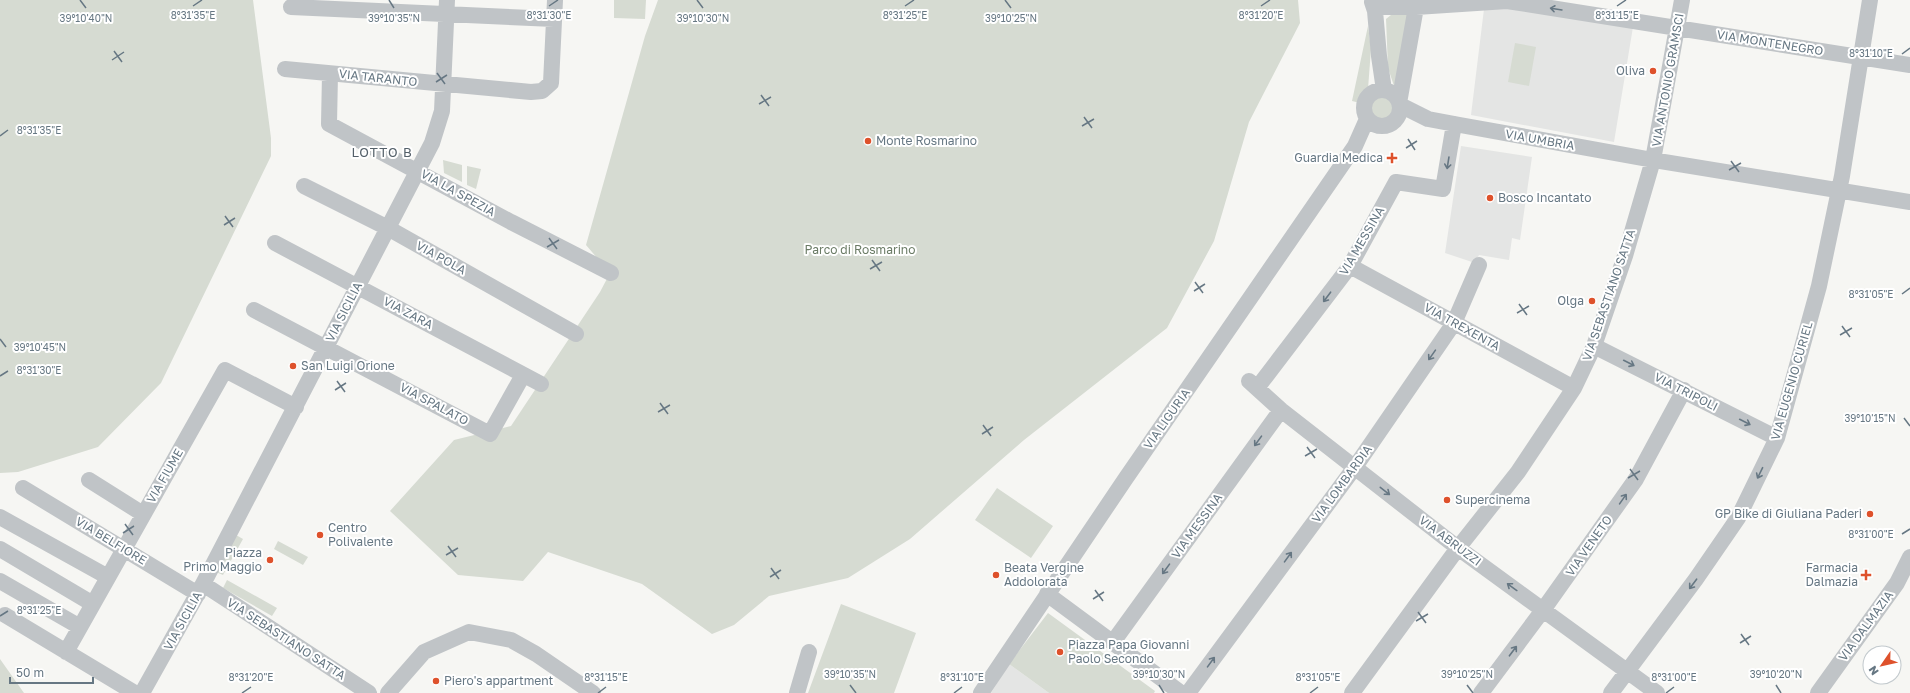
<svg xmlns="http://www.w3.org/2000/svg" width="1910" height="693" font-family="'Golos Text',sans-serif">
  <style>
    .built { fill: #e4e5e4 }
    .green { fill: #d6dbd2 }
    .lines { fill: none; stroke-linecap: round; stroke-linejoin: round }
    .minor { stroke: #c0c4c7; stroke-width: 16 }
    .oneway { stroke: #667783 }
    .ticks { fill: none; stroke: #667783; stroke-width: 1.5 }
    .poi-dot { fill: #de512b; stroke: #fff; stroke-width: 1.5 }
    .labels { text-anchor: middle; stroke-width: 4; stroke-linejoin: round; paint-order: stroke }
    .street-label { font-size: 12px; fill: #667783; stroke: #fff }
    .poi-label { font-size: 12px; fill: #667783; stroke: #fff; text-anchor: start }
    .park-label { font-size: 12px; fill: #6a7b65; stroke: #fff }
    .neighbourhood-label { font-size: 13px; letter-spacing: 1px; fill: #546069; stroke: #fff }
    .ticks-label { font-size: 10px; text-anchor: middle; fill: #667783; stroke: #fff; stroke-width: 4; stroke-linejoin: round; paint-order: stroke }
  </style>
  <rect width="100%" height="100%" fill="#f6f6f3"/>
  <!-- built -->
  <path class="built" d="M 1508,7 L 1633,27 L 1614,142 L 1471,115 L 1484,9 Z
    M 1461,146 L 1532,157 L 1520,240 L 1512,238 L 1509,260 L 1479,255 L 1475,263 L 1445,253 Z
    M 1009,664 L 1049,693 L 991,693 Z"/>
  <!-- green -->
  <path class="green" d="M 0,0 L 253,0 L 271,138 L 271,156 L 161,383 L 98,447 L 18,472 L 0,473 Z
    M 614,0 L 646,0 L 645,19 L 614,18 Z
    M 658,0 L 1298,0 L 1300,23 L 1249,122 L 1214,241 L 1167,328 L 1024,440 L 910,539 L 848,578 L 769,596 L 734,625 L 712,634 L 642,584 L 548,552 L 523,581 L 458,575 L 390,511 L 454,440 L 511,426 L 600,292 L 610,273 L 586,245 L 645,36 Z
    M 1415,11 L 1394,86 L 1388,68 L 1386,19 L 1391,15 Z
    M 1368,26 L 1371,49 L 1368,89 L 1360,103 L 1352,101 Z
    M 1515,43 L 1536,47 L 1529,86 L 1508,82 Z
    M1369 108a13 13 0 1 1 26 0a13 13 0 1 1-26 0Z
    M 443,160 L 462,165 L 462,182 L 444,173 Z
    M 467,166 L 481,169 L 476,189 L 467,185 Z
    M 997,488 L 1053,526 L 1031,558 L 975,520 Z
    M 236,535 L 243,539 L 223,575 L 216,572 Z
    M 278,541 L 308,557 L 303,565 L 274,549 Z
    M 227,580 L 277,608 L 272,616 L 223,588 Z
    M 841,604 L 916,633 L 894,693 L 808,693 Z
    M 1048,613 L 1155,691 L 1154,693 L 1049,693 L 1009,664 Z
    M 0,659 L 24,693 L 0,693 Z"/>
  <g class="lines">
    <!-- minor -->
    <path class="minor" d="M 1372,2 L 1375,11 L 1379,56 L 1384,90
      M 291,7 L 554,19
      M 1375,11 L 1382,7 L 1416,7 L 1507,1 L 1910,65
      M 285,69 L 531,92 L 542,91 L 551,83 L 555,0
      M 330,74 L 329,124 L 511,222 L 611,273
      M1364 108a18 18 0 1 1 36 0a18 18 0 1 1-36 0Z
      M 1399,103 L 1416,7
      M 1400,105 L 1428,119 L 1460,125 L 1653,160 L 1910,202
      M 304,186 L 386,227 L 576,334
      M 275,243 L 541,384
      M 1350,266 L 1574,388
      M 254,310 L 490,434 L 523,375
      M 1594,346 L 1777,438
      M 1249,381 L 1281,410 L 1458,548 L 1657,693
      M 1257,388 L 1350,266 L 1396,182 L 1443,189 L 1454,124
      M 89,480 L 143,514
      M 23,488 L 198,594
      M 0,517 L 108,577
      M 0,549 L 93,604
      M 0,581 L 80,627
      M 203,584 L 369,693
      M 1047,594 L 1181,693
      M 5,615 L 135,693
      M 1113,642 L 1281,410
      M 66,652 L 225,370 L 296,407
      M 142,693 L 203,584 L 432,143 L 442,111 L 447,0
      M 388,693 L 424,652 L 469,632 L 511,640 L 536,654 L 593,693
      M 797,693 L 809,652
      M 981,693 L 1126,478 L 1355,146 L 1367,119
      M 1188,693 L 1355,467 L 1454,323 L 1479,265
      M 1352,693 L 1458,548 L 1518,472 L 1574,388 L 1594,346 L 1625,256 L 1653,160 L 1682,0
      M 1481,693 L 1543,610 L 1636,479 L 1684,390
      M 1611,693 L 1696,579 L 1738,518 L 1777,438 L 1819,286 L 1842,176 L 1870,0
      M 1818,693 L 1897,583 L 1910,557"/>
  </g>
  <!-- one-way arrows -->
  <defs><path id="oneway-shaft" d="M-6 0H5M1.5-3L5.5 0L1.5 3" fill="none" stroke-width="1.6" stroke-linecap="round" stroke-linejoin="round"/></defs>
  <g class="oneway">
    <use href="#oneway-shaft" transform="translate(1556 9) rotate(-171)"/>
    <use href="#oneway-shaft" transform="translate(1448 163) rotate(99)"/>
    <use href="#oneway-shaft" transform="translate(1327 297) rotate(127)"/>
    <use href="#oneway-shaft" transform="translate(1432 355) rotate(125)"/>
    <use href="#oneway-shaft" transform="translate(1629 363) rotate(27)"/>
    <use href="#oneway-shaft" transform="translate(1745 422) rotate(27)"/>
    <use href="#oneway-shaft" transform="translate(1258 441) rotate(126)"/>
    <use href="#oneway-shaft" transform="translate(1760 473) rotate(116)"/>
    <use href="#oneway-shaft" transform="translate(1385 491) rotate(38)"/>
    <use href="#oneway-shaft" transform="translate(1623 499) rotate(-55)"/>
    <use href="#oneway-shaft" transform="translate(1288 557) rotate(-54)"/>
    <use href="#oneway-shaft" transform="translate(1166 569) rotate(126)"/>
    <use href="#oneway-shaft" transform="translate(1693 584) rotate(127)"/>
    <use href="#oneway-shaft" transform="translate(1512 587) rotate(-144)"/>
    <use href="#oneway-shaft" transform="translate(1513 651) rotate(-53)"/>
    <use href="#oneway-shaft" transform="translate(1211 662) rotate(-54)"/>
  </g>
  <!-- ticks -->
  <path class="ticks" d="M 80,0 L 86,8M 389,0 L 394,8M 697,0 L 703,8M 1005,0 L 1011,8M 193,6 L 202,0M 549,6 L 558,0M 905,6 L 914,0M 1261,6 L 1270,0M 1617,6 L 1626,0M 114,51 L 122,62M 1902,54 L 1910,48M 112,60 L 124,52M 437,73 L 445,84M 436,82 L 447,75M 761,95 L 769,106M 759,104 L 771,97M 1084,117 L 1092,128M 1082,126 L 1094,119M 0,136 L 8,130M 1408,139 L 1415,150M 1406,148 L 1417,141M 1731,161 L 1739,172M 1729,170 L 1741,163M 225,216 L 233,227M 224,225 L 235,218M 549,238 L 557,249M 547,247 L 559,240M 872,260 L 880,271M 870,269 L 882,262M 1195,282 L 1203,293M 1194,291 L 1205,284M 1902,294 L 1910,288M 1519,304 L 1527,315M 1517,313 L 1529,306M 1842,326 L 1850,337M 1840,335 L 1852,328M 0,339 L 6,347M 0,376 L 8,371M 337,381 L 345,392M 335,390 L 346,383M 660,403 L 668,414M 658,412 L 670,405M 1904,418 L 1910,426M 983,425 L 991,436M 982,434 L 993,427M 1307,447 L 1315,458M 1305,456 L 1317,449M 1630,469 L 1638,480M 1628,478 L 1640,471M 125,524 L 133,535M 123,533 L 134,526M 1902,534 L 1910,529M 448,546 L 456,557M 446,555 L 458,548M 771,568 L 779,579M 770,577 L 781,570M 1095,590 L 1103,601M 1093,599 L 1104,592M 1418,612 L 1426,623M 0,616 L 8,611M 1416,621 L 1428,614M 1741,634 L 1749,645M 1740,643 L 1751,636M 850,685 L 856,693M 1159,685 L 1164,693M 1467,685 L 1473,693M 1776,685 L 1781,693M 242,693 L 251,687M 598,693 L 606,687M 954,693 L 962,687M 1310,693 L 1318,687M 1666,693 L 1674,687"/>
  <!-- markers -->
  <g class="poi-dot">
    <circle cx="1653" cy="71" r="4"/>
    <circle cx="868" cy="141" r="4"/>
    <path d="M1390 152h4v4h4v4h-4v4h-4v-4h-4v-4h4z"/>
    <circle cx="1490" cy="198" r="4"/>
    <circle cx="1592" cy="301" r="4"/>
    <circle cx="293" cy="366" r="4"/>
    <circle cx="1447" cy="500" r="4"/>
    <circle cx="1870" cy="514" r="4"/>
    <circle cx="320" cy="535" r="4"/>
    <circle cx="270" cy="560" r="4"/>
    <circle cx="996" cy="575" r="4"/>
    <path d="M1864 569h4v4h4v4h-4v4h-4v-4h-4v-4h4z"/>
    <circle cx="1060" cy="652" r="4"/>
    <circle cx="436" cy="681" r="4"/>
  </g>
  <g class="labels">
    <!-- street labels -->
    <g class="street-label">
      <text transform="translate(1770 43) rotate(9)" y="4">VIA MONTENEGRO</text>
      <text transform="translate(378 78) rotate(6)" y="4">VIA TARANTO</text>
      <text transform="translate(1668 80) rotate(-80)" y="4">VIA ANTONIO GRAMSCI</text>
      <text transform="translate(1540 140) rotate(10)" y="4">VIA UMBRIA</text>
      <text transform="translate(458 193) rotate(29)" y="4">VIA LA SPEZIA</text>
      <text transform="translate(1362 241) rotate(-60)" y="4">VIA MESSINA</text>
      <text transform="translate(441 258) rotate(29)" y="4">VIA POLA</text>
      <text transform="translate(1609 295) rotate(-71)" y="4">VIA SEBASTIANO SATTA</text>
      <text transform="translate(344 312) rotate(-63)" y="4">VIA SICILIA</text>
      <text transform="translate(408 313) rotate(28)" y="4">VIA ZARA</text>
      <text transform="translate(1462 327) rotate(29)" y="4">VIA TREXENTA</text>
      <text transform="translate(1792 381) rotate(-74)" y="4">VIA EUGENIO CURIEL</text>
      <text transform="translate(1686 392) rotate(27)" y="4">VIA TRIPOLI</text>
      <text transform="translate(434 404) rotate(28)" y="4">VIA SPALATO</text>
      <text transform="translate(1167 419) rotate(-55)" y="4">VIA LIGURIA</text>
      <text transform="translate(165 476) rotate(-60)" y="4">VIA FIUME</text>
      <text transform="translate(1342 484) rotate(-54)" y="4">VIA LOMBARDIA</text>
      <text transform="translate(1197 526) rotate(-54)" y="4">VIA MESSINA</text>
      <text transform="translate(111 541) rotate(31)" y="4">VIA BELFIORE</text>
      <text transform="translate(1450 541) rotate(37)" y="4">VIA ABRUZZI</text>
      <text transform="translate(1589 546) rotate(-55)" y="4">VIA VENETO</text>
      <text transform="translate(183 621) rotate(-61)" y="4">VIA SICILIA</text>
      <text transform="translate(1866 626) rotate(-54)" y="4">VIA DALMAZIA</text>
      <text transform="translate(286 639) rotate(33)" y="4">VIA SEBASTIANO SATTA</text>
    </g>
    <!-- poi labels -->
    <g class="poi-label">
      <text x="1645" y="75" text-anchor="end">Oliva</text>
      <text x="876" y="145">Monte Rosmarino</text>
      <text x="1383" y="162" text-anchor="end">Guardia Medica</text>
      <text x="1498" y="202">Bosco Incantato</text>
      <text x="1584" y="305" text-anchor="end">Olga</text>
      <text x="301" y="370">San Luigi Orione</text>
      <text x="1455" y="504">Supercinema</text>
      <text x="1862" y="518" text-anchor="end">GP Bike di Giuliana Paderi</text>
      <text x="328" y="532">Centro<tspan x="328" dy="14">Polivalente</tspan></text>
      <text x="262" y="557" text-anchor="end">Piazza<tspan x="262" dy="14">Primo Maggio</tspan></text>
      <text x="1004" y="572">Beata Vergine<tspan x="1004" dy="14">Addolorata</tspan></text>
      <text x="1858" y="572" text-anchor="end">Farmacia<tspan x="1858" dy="14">Dalmazia</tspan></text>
      <text x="1068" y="649">Piazza Papa Giovanni<tspan x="1068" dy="14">Paolo Secondo</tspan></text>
      <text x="444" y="685">Piero's appartment</text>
    </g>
    <!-- park labels -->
    <g class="park-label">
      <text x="860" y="254">Parco di Rosmarino</text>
    </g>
    <!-- neighbourhood labels -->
    <g class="neighbourhood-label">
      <text x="382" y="157">LOTTO B</text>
    </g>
  </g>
  <g class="ticks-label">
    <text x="193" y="19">8°31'35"E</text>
    <text x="549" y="19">8°31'30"E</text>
    <text x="905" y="19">8°31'25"E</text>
    <text x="1261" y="19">8°31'20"E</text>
    <text x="1617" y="19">8°31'15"E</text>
    <text x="86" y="22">39°10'40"N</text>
    <text x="394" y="22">39°10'35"N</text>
    <text x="703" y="22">39°10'30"N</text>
    <text x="1011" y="22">39°10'25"N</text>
    <text x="1871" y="57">8°31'10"E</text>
    <text x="39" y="134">8°31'35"E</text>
    <text x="1871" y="298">8°31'05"E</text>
    <text x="40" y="351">39°10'45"N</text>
    <text x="39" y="374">8°31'30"E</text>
    <text x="1870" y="422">39°10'15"N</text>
    <text x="1871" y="538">8°31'00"E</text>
    <text x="39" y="614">8°31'25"E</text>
    <text x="850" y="678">39°10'35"N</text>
    <text x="1159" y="678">39°10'30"N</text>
    <text x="1467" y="678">39°10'25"N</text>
    <text x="1776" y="678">39°10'20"N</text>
    <text x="251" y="681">8°31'20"E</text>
    <text x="606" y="681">8°31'15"E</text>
    <text x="962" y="681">8°31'10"E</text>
    <text x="1318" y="681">8°31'05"E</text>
    <text x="1674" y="681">8°31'00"E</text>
  </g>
  <!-- north arrow -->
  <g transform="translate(1882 665) rotate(236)"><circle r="19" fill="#ffffff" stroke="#c2c9cd"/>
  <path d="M0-3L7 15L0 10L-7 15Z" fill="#de512b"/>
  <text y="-6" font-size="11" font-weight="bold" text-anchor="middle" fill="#667783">N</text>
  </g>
  <!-- scale -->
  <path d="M10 677v6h83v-6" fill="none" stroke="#667783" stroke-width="2"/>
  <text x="16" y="677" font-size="12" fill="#667783" stroke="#ffffff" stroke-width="3" paint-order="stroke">50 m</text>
</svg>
